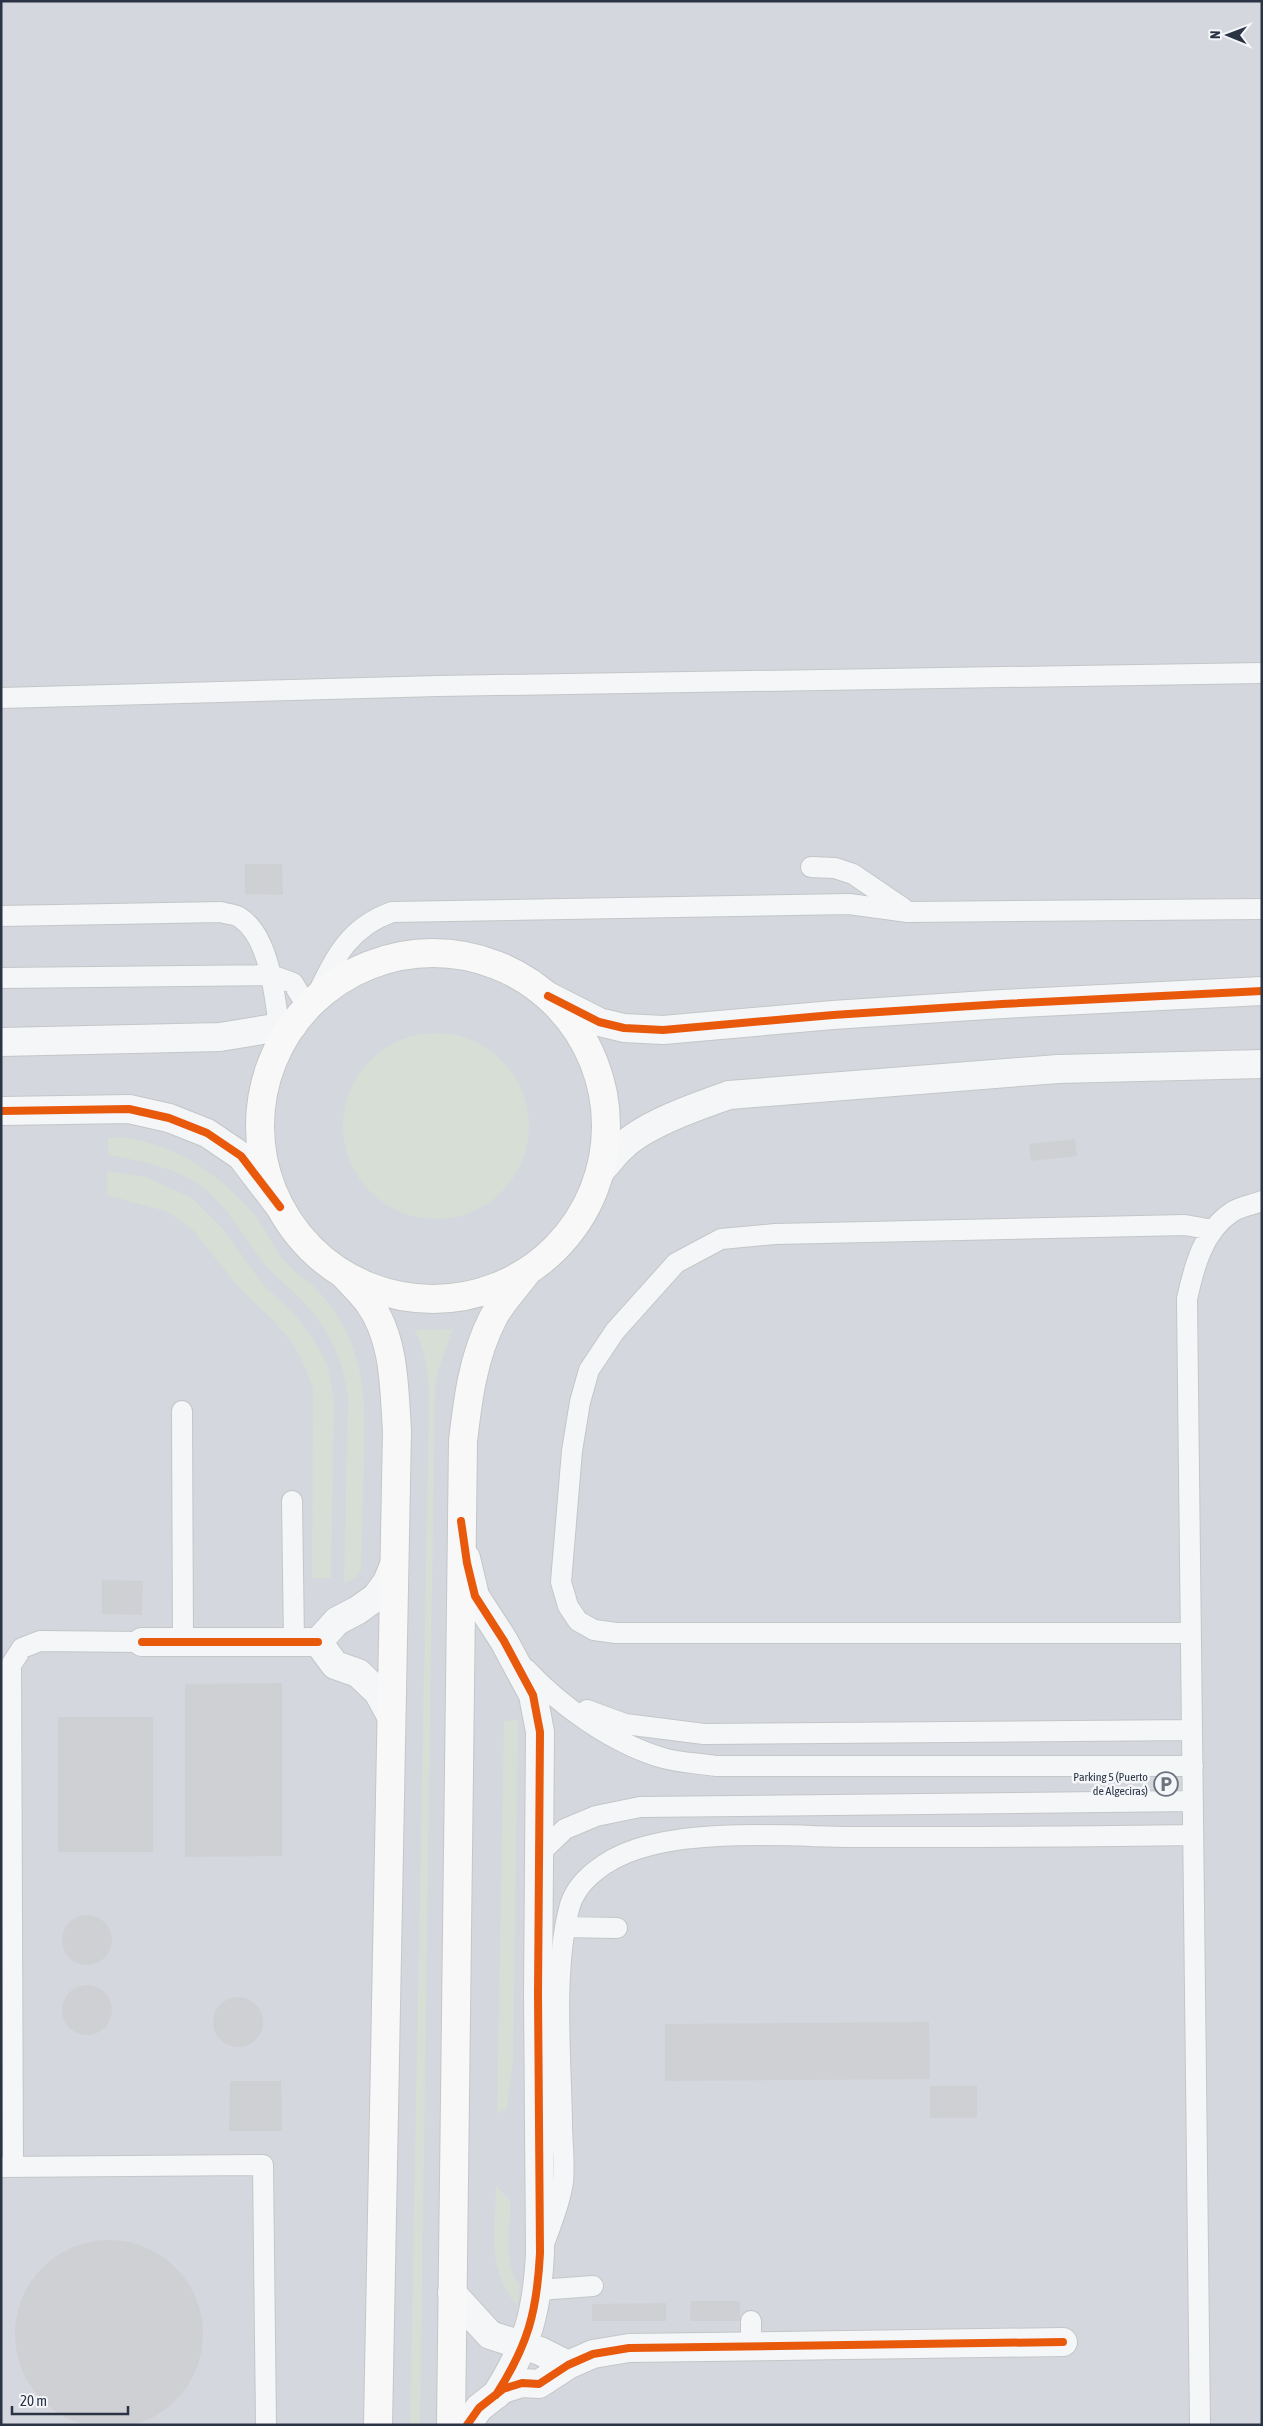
<svg xmlns="http://www.w3.org/2000/svg" width="1263" height="2426" font-family="'Asap Condensed',sans-serif">
  <style>
    .built { fill: #d4d7dd }
    .green { fill: #d6ded6 }
    .building { fill: #ced0d3 }
    .lines { fill: none; stroke-linecap: round; stroke-linejoin: round }
    .service-casing { stroke: #c4c6c8; stroke-width: 22 }
    .minor-casing { stroke: #c4c6c8; stroke-width: 30 }
    .tertiary-casing { stroke: #c4c6c8; stroke-width: 30 }
    .secondary-casing { stroke: #c4c6c8; stroke-width: 30 }
    .service { stroke: #f5f6f7; stroke-width: 20 }
    .minor { stroke: #f5f6f7; stroke-width: 28 }
    .tertiary { stroke: #f5f6f7; stroke-width: 28 }
    .secondary { stroke: #f8f8f8; stroke-width: 28 }
    .cycleway-casing { stroke: #f4f6f9; stroke-width: 11 }
    .cycleway { stroke: #e8590c; stroke-width: 8 }
    .labels { text-anchor: middle; stroke-width: 5; stroke-linejoin: round; paint-order: stroke }
    .poi-label { font-size: 12px; fill: #2b3445; stroke: #f4f6f9; text-anchor: end }
  </style>
  <rect width="100%" height="100%" fill="#e6e8ea"/>
  <!-- built -->
  <path class="built" d="M 1,1 L 1262,1 L 1262,2425 L 1,2425 Z"/>
  <!-- green -->
  <path class="green" d="M343 1126a93 93 0 1 1 186 0a93 93 0 1 1-186 0Z
    M 121,1137 C 175,1143 224,1176 257,1218 C 268,1232 274,1250 286,1263 C 295,1273 308,1280 317,1290 C 340,1313 353,1342 360,1373 C 366,1402 364,1431 364,1460 C 363,1497 362,1533 361,1570 L 356,1577 L 344,1584 L 348,1397 C 343,1357 327,1326 299,1297 C 285,1284 270,1272 259,1257 C 240,1231 225,1203 198,1184 C 171,1166 139,1161 108,1155 L 108,1138 Z
    M 107,1171 L 146,1177 L 192,1198 L 223,1229 L 264,1286 L 292,1311 L 314,1340 L 327,1364 L 334,1399 L 331,1578 L 312,1578 L 313,1390 L 306,1369 L 293,1344 L 274,1321 L 240,1289 L 193,1230 L 168,1212 L 107,1195 Z
    M 453,1329 L 439,1368 L 435,1387 L 420,2425 L 410,2425 L 429,1399 C 428,1374 426,1353 415,1330 Z
    M 518,1720 L 513,2060 L 507,2109 L 497,2113 L 504,1721 Z
    M 496,2186 L 511,2201 C 510,2224 503,2269 520,2285 L 517,2306 C 486,2268 495,2232 496,2186 Z"/>
  <!-- building -->
  <path class="building" d="M 245,864 L 282,864 L 283,895 L 245,894 Z
    M 1075,1139 L 1077,1156 L 1031,1161 L 1029,1144 Z
    M 102,1580 L 143,1581 L 142,1615 L 102,1614 Z
    M 282,1683 L 282,1856 L 185,1857 L 185,1684 Z
    M 58,1717 L 153,1717 L 153,1852 L 58,1852 Z
    M62 1940a25 25 0 1 1 50 0a25 25 0 1 1-50 0Z
    M62 2010a25 25 0 1 1 50 0a25 25 0 1 1-50 0Z
    M213 2022a25 25 0 1 1 50 0a25 25 0 1 1-50 0Z
    M 929,2022 L 930,2079 L 665,2081 L 665,2024 Z
    M 230,2081 L 281,2081 L 282,2131 L 229,2131 Z
    M 930,2086 L 977,2086 L 977,2118 L 930,2118 Z
    M15 2334a94 94 0 1 1 188 0a94 94 0 1 1-188 0Z
    M 691,2301 L 740,2301 L 740,2321 L 690,2321 Z
    M 666,2303 L 666,2321 L 592,2321 L 592,2304 Z"/>
  <g class="lines">
    <!-- service casing -->
    <g class="service-casing">
      <path id="service" d="M 1,698 L 438,686 L 1262,673
        M 811,867 L 835,868 L 853,874 L 903,908
        M 1,916 L 221,912 C 226,914 235,914 239,917 C 273,938 276,1009 281,1044
        M 1,978 L 271,975 L 293,983 L 308,1008
        M 314,1001 C 334,960 347,928 392,912 L 849,904 L 908,912 L 1262,909
        M 182,1411 L 183,1641
        M 292,1501 L 294,1642
        M 1191,1633 L 616,1633 L 594,1630 L 578,1621 L 568,1606 L 561,1582 L 572,1451 L 580,1402 L 589,1370 L 615,1331 L 676,1263 L 721,1239 L 775,1234 L 1185,1225 L 1213,1230
        M 526,1669 C 560,1706 614,1744 663,1758 C 680,1763 699,1763 716,1766 L 1193,1766
        M 587,1710 L 625,1724 L 704,1734 L 1192,1730
        M 539,1854 L 565,1829 L 596,1816 L 640,1807 L 1193,1801
        M 565,1927 L 617,1928
        M 1,2167 L 263,2165 L 266,2425
        M 13,2167 L 11,1665 L 22,1648 L 40,1641 L 142,1642
        M 544,2244 C 551,2224 560,2204 563,2182 C 565,2163 562,2142 562,2123 C 561,2057 553,1972 569,1909 C 576,1879 609,1858 637,1849 C 697,1829 786,1836 850,1837 C 964,1837 1079,1837 1193,1835
        M 539,2290 L 593,2286
        M 751,2321 L 751,2347
        M 1200,2425 L 1187,1299 C 1194,1267 1203,1231 1232,1212 C 1240,1206 1253,1205 1262,1201"/>
    </g>
    <!-- minor casing -->
    <g class="minor-casing">
      <path id="minor" d="M 466,1558 L 475,1596 L 504,1641 L 533,1695 L 540,1732 L 538,1994 L 540,2253 C 537,2312 528,2345 496,2395
        M 142,1642 L 318,1642
        M 391,1716 L 378,1692 L 358,1673 L 335,1665 L 318,1642 L 337,1621 L 358,1610 L 376,1597 L 387,1582 L 394,1565
        M 452,2293 L 490,2335 L 540,2351 L 568,2365
        M 467,2425 L 479,2408 L 503,2389 L 522,2383 L 539,2384 L 568,2365 L 593,2354 L 629,2348 L 1063,2342"/>
    </g>
    <!-- tertiary casing -->
    <g class="tertiary-casing">
      <path id="tertiary" d="M 548,996 L 599,1022 L 624,1028 L 663,1030 L 833,1015 L 1002,1004 L 1262,991
        M 1,1042 L 220,1037 L 293,1025
        M 1,1111 L 129,1109 L 169,1118 L 207,1133 L 241,1156 L 280,1207
        M 601,1170 C 608,1163 614,1154 622,1147 C 645,1124 698,1106 729,1095 L 1058,1069 L 1262,1064"/>
    </g>
    <!-- secondary casing -->
    <g class="secondary-casing">
      <path id="secondary" d="M260 1126a173 173 0 1 1 346 0a173 173 0 1 1-346 0Z
        M 345,1276 C 353,1285 362,1293 369,1303 C 395,1339 394,1388 397,1431 L 378,2425
        M 451,2425 L 463,1441 C 468,1398 473,1357 493,1318 C 501,1302 516,1287 527,1272"/>
    </g>
    <!-- service -->
    <use href="#service" class="service"/>
    <!-- minor -->
    <use href="#minor" class="minor"/>
    <!-- tertiary -->
    <use href="#tertiary" class="tertiary"/>
    <!-- secondary -->
    <use href="#secondary" class="secondary"/>
    <!-- cycleway casing -->
    <g class="cycleway-casing">
      <path id="cycleway" d="M 548,996 L 599,1022 L 624,1028 L 663,1030 L 833,1015 L 1002,1004 L 1262,991
        M 1,1111 L 129,1109 L 169,1118 L 207,1133 L 241,1156 L 280,1207
        M 461,1521 L 467,1563 L 475,1596 L 504,1641 L 533,1695 L 540,1732 L 538,1994 L 540,2253 C 537,2312 528,2345 496,2395
        M 142,1642 L 318,1642
        M 467,2425 L 479,2408 L 503,2389 L 522,2383 L 539,2384 L 568,2365 L 593,2354 L 629,2348 L 1063,2342"/>
    </g>
    <!-- cycleway -->
    <use href="#cycleway" class="cycleway"/>
  </g>
  <!-- icons -->
  <defs>
    <g id="parking-ring" transform="scale(1.25)"><circle r="9.5" fill="#f4f6f9" stroke="#6c737f" stroke-width="1.5"/><path d="M-3.5-5.5H1a3.5 3.5 0 0 1 0 7H-1V5.5H-3.5ZM-1-3.4V-.6H.8a1.4 1.4 0 0 0 0-2.8Z" fill="#6c737f"/></g>
  </defs>
  <g fill-rule="evenodd">
    <use href="#parking-ring" x="1166" y="1784"/>
  </g>
  <g class="labels">
    <!-- poi labels -->
    <g class="poi-label">
      <text x="1148" y="1781">Parking 5 (Puerto<tspan x="1148" dy="14">de Algeciras)</tspan></text>
    </g>
  </g>
  <!-- border -->
  <rect width="1263" height="2426" fill="none" stroke="#2b3445" stroke-width="5"/>
  <!-- north arrow -->
  <g transform="translate(1228 35) rotate(271)" stroke="#f4f6f9" stroke-width="4" paint-order="stroke">
  <path d="M0-4L9 19L0 12L-9 19Z" fill="#2b3445"/>
  <text y="-8" font-size="14" font-weight="bold" text-anchor="middle" fill="#2b3445">N</text>
  </g>
  <!-- scale -->
  <path d="M12 2406v8h116v-8" fill="none" stroke="#2b3445" stroke-width="2.5"/>
  <text x="20" y="2406" font-size="15" fill="#2b3445" stroke="#f4f6f9" stroke-width="4" paint-order="stroke">20 m</text>
</svg>
